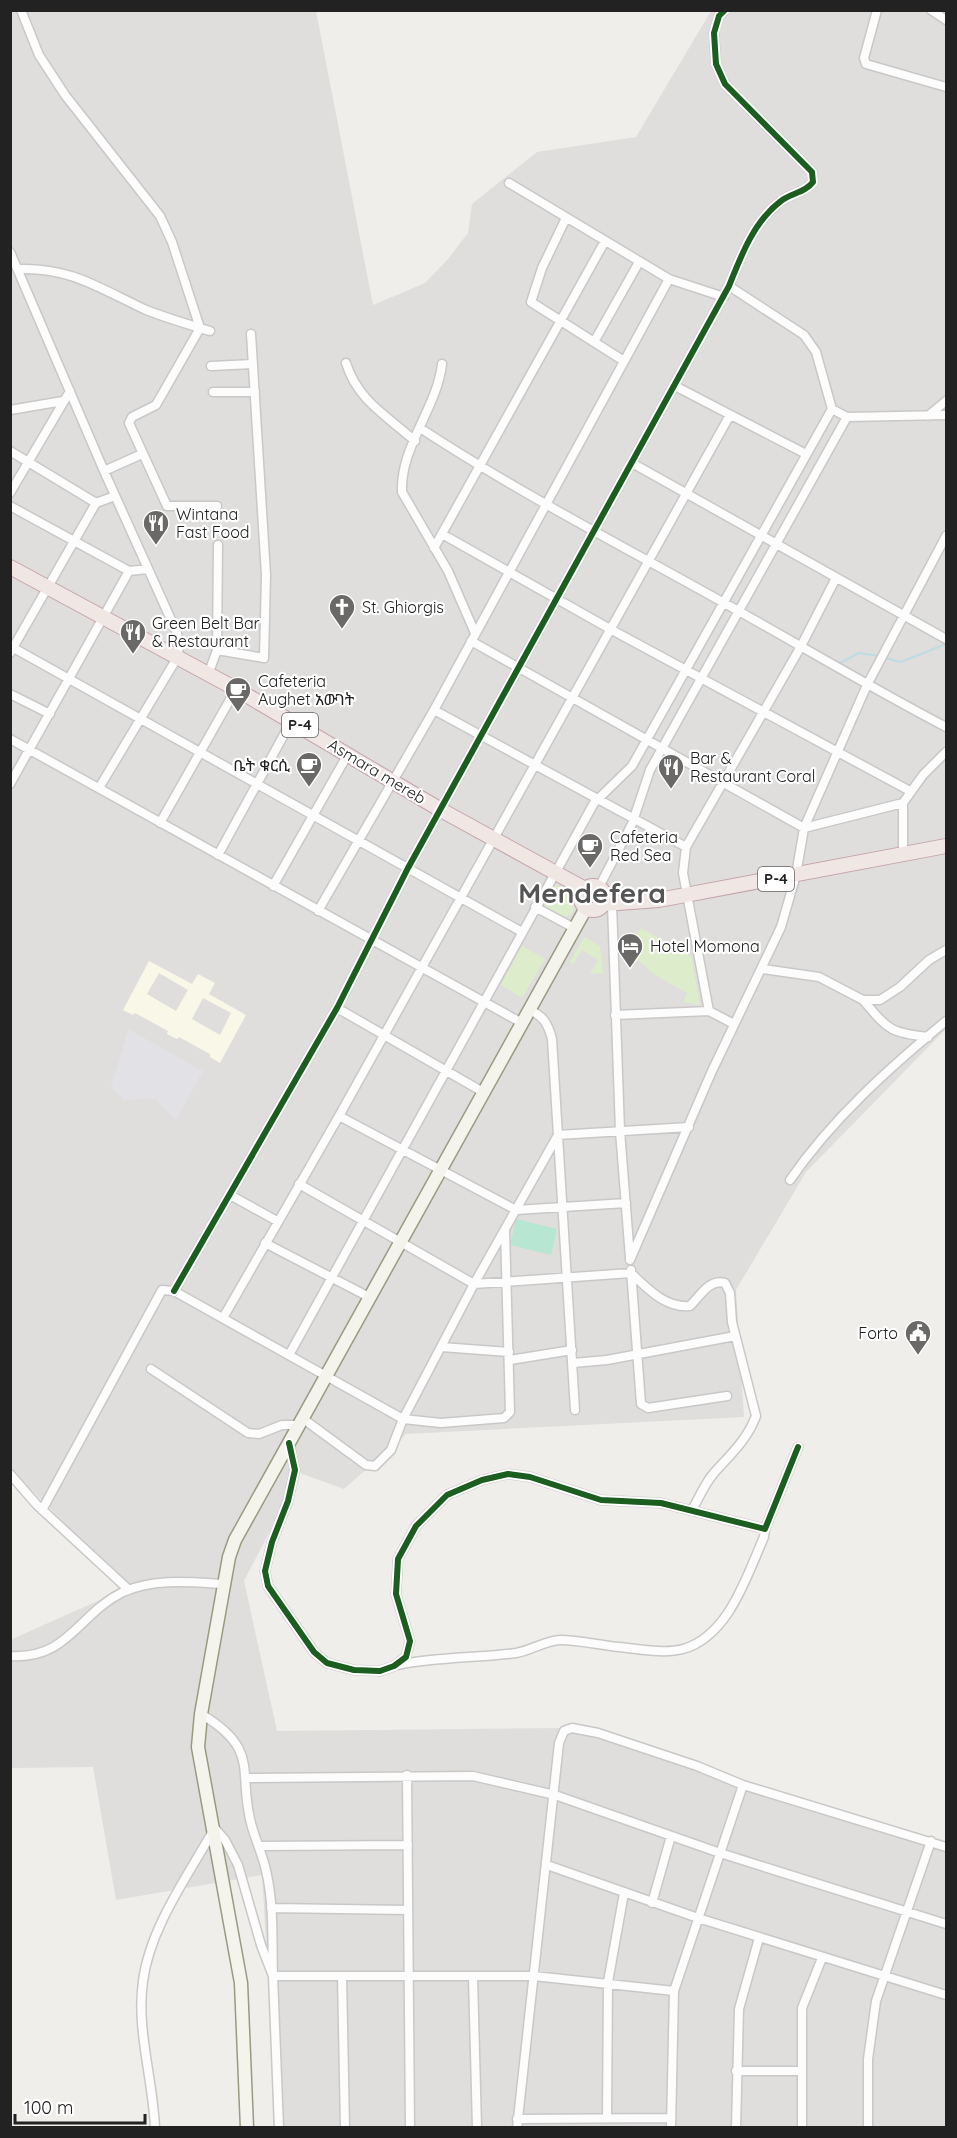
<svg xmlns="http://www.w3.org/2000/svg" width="957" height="2138" font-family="Quicksand,'Noto Sans Ethiopic',sans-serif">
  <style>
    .residential { fill: #dfdedc }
    .education { fill: #f8f7e8; fill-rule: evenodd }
    .grass { fill: #ddeccb }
    .pitch { fill: #b7e6d2 }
    .plaza { fill: #e2e1e5 }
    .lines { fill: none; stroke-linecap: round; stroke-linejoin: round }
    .stream { stroke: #bfdbe3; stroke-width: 2 }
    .minor-casing { stroke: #c9c8c7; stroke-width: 11 }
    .secondary-casing { stroke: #999a82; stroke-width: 15 }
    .trunk-casing { stroke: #c5a2ac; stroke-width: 16 }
    .minor { stroke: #fdfcfc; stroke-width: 8 }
    .secondary { stroke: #f4f4ed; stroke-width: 12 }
    .trunk { stroke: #f0e6e4; stroke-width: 14 }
    .cycleway-casing { stroke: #fff; stroke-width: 10 }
    .cycleway { stroke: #1b5e20; stroke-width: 6 }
    .labels { text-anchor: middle; stroke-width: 4.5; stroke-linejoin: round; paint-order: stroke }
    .shield { fill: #fff; stroke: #646464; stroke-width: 1.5 }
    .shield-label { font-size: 15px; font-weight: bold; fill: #222 }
    .poi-label { font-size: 16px; fill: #222; stroke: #fff; text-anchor: start }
    .street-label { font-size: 16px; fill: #222; stroke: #fff }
    .town-label { font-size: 28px; font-weight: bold; fill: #555; stroke: #fff }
  </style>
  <rect width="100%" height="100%" fill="#f0eeeb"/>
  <!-- residential -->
  <path class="residential" d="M 11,11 L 316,11 L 373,305 L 425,283 L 448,259 L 468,233 L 472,204 L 537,152 L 636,137 L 711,11 L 946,11 L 946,1029 L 806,1172 L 736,1290 L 744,1417 L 406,1434 L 344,1489 L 300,1473 L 244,1581 L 277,1731 L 562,1728 L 946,1843 L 946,2127 L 273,2127 L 272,2043 L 262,1875 L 116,1900 L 93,1767 L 11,1768 L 10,1640 L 129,1587 L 11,1470 Z"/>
  <!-- education -->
  <path class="education" d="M 149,961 L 192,984 L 198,974 L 215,983 L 209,994 L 246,1015 L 220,1063 L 210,1057 L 210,1054 L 179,1037 L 177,1039 L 167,1034 L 168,1031 L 135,1013 L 133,1015 L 123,1010 ZM 159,973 L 188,990 L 176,1011 L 147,994 ZM 203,998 L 231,1013 L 220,1035 L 192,1019 Z"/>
  <!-- grass -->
  <path class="grass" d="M 556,885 L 567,891 L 575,900 L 573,912 L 566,917 L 544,907 Z
    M 641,928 L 691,956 L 700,1005 L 683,1002 L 687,993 L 655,975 L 638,960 L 634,965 L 625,957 Z
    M 584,937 L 600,946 L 603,973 L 590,974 L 598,960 L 582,950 L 573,964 L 570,962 Z
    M 522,946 L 545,959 L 522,998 L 501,985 Z"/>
  <!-- pitch -->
  <path class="pitch" d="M 516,1219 L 557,1229 L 551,1255 L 510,1245 Z"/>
  <!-- plaza -->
  <path class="plaza" d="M 128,1029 L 203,1071 L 176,1121 L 155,1099 L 124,1100 L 111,1088 Z"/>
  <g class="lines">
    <!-- stream -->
    <path class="stream" d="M 885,658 L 901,662 L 946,644
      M 838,664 L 859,653 L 880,656"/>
    <!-- minor casing -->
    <g class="minor-casing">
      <path id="minor" d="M 21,10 L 39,55 L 65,95 L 160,216 L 172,242 L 200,328 L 156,405 L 132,417 L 129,423 L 167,506 L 217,506
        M 877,10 L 864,58 L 866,64 L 946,87
        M 931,10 L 946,20
        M 509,183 L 669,279 L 724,297
        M 566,218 L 542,268 L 531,302 L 624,361
        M 10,252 L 104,471 L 177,633 L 179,647 L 177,658 L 99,788
        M 18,269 C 70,267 99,288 144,309 C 165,318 188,324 210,331
        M 594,342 L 639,262
        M 346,363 C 358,401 386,415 415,441
        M 442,364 C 437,408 400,447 402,492 L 448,571 L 475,633
        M 211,366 L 253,364
        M 675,386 L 806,454
        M 213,392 L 255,392
        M 832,409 L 847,417 L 946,415
        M 10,410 L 63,401
        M 928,416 L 946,401
        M 420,428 C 513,489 611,540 708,594 C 788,638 866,685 946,727
        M 10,451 L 96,503
        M 632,463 L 946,639
        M 104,471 L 142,454
        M 10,493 L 70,391
        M 10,506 L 129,571 L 148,569
        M 442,534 L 610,629 L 910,791
        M 434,548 L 605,241
        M 471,641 L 804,828 L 903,803
        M 10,646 L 522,932
        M 217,650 L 264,658 L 266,575 L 251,334
        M 10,653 L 96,503 L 115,496
        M 208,675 L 217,650 L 218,545
        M 10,694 L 50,714
        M 434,710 L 686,847
        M 10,739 L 522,1023
        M 10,784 L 129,571
        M 160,823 L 236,689
        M 903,854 L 903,803 L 923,775 L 946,752
        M 218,855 L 292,720
        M 273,886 L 348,754
        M 599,887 L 632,824 L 650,770 L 847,417
        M 612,904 L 620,1131 L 630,1258
        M 535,907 L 574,928
        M 318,911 L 434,710 L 669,279
        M 763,969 L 819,977 L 863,1000 L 880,1000 L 900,987 L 929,960 L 946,950
        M 863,1000 C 888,1029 889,1033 928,1037
        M 337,1008 L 483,1092
        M 529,1010 C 544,1016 548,1024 552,1039 L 575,1410
        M 709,1011 L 683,873 L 686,847 L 800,648 L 836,578
        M 615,1015 L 709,1011 L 734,1024
        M 339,1116 L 516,1210 L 626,1203
        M 790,1180 C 832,1119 889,1068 946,1021
        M 299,1184 L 474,1284 L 631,1273 C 648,1289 665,1308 690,1306 C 700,1296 710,1278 725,1283 L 730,1293 L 732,1322 L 756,1416 C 747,1440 730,1455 714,1473 C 705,1483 699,1498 692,1510
        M 230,1195 L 277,1221
        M 265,1243 L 369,1297
        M 630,1260 L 712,1071 L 781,927 L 796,875 L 804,828 L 867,685 L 946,536
        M 631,1270 L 641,1404 L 648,1408 L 727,1396
        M 174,1291 L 337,1008 L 408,868 L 729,286 C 741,256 754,221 781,201 C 791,193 805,193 813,182 L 812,172 L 725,84 L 716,64 L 714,33 L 719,16 L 725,10
        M 223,1318 L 339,1116 L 730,415
        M 441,1347 L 509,1352
        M 289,1355 L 594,803 L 632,766 L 832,409 L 816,352 L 804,335 L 729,286
        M 510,1360 L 572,1350
        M 573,1363 L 607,1360 L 735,1336
        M 151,1369 L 248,1433 L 259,1434 L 282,1425 L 298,1425
        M 302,1418 L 366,1465 L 375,1466 L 391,1450 L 403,1419 L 474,1284 L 558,1135 L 689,1127
        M 289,1443 L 295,1470 L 288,1501 L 272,1542 L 265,1571 L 268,1586 L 314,1652 L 327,1663 L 354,1670 L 380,1671 L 394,1666 L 406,1657 L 410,1641 L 396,1594 L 398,1559 L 416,1526 L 447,1495 L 482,1480 L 508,1474 L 530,1477 L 601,1500 L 661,1503 L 765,1529 L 798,1447
        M 10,1474 L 37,1505 L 129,1590
        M 42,1510 L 162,1290 L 174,1291 L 403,1419 L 441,1423 L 504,1418 L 510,1412 L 505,1230
        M 10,1656 C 68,1660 78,1614 123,1592 C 154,1578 190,1582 223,1584
        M 397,1665 C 436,1657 476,1658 516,1653 C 529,1651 548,1640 560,1640 C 579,1640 599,1645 619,1647 C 639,1649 664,1654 683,1649 C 729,1636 747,1575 764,1537 L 765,1529
        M 201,1714 C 263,1751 236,1773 252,1827 C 257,1844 264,1858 267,1875 C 274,1908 272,1943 273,1976 L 534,1976 L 674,1991
        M 407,1775 L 410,2128
        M 248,1778 L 473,1776 L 555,1795 L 720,1853 L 946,1924
        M 213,1826 L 225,1840 L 238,1865 L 261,1945 L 273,1976 L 279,2128
        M 260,1846 L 408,1845
        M 547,1865 L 698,1918 L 946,1995
        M 652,1903 L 671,1836
        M 271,1908 L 408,1910
        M 342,1976 L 345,2128
        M 473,1977 L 477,2128
        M 736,2071 L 801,2071
        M 607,2118 L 608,1982 L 624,1893
        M 517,2119 L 671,2118
        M 155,2128 C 153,2079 136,2029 143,1981 C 150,1928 187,1877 213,1831
        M 517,2128 L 559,1743 L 564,1731 L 572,1728 L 598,1733 L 697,1766 L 743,1785 L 946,1847
        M 671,2128 L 674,1991 L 743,1785
        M 736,2128 L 739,2009 L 759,1938
        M 802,2128 L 802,2008 L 822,1958
        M 868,2128 L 868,2059 L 876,2001 L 931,1841"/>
    </g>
    <!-- secondary casing -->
    <g class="secondary-casing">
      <path id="secondary" d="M 247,2128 L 241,1983 L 198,1747 L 201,1714 L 229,1557 L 235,1540 L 586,908"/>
    </g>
    <!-- trunk casing -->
    <g class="trunk-casing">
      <path id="trunk" d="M 10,567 L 236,689 L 441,810 L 585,889
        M581 898a12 12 0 1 1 24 0a12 12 0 1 1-24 0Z
        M 604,904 L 659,900 L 946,846"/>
    </g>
    <!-- minor -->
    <use href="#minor" class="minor"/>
    <!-- secondary -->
    <use href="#secondary" class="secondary"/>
    <!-- trunk -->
    <use href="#trunk" class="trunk"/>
    <!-- cycleway casing -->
    <g class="cycleway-casing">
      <path id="cycleway" d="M 174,1291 L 337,1008 L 408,868 L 729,286 C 741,256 754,221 781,201 C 791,193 805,193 813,182 L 812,172 L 725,84 L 716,64 L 714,33 L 719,16 L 725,10
        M 289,1443 L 295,1470 L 288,1501 L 272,1542 L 265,1571 L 268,1586 L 314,1652 L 327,1663 L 354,1670 L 380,1671 L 394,1666 L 406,1657 L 410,1641 L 396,1594 L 398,1559 L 416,1526 L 447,1495 L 482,1480 L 508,1474 L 530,1477 L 601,1500 L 661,1503 L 765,1529 L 798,1447"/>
    </g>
    <!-- cycleway -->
    <use href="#cycleway" class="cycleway"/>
  </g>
  <!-- icons -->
  <defs>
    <g id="restaurant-pin" transform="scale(1.35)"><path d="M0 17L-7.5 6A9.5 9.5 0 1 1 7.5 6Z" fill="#6a6968" stroke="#fff"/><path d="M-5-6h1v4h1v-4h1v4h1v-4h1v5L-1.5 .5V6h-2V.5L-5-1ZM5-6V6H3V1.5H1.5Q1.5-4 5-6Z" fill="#fff"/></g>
    <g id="church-pin" transform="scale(1.35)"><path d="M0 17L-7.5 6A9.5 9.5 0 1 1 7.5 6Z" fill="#6a6968" stroke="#fff"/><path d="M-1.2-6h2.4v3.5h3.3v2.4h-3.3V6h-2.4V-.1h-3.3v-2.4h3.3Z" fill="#fff"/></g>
    <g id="cafe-pin" transform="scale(1.35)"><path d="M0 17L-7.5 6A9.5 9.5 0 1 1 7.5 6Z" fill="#6a6968" stroke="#fff"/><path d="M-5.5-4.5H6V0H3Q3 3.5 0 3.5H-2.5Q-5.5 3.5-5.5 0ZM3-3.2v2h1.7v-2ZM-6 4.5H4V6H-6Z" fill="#fff"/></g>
    <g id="hotel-pin" transform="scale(1.35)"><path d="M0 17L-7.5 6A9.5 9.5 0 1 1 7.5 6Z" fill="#6a6968" stroke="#fff"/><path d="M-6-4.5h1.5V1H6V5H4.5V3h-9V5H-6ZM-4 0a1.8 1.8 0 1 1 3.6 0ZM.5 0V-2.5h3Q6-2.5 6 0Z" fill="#fff"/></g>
    <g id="civic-pin" transform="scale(1.35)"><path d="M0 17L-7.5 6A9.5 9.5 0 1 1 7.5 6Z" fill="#6a6968" stroke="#fff"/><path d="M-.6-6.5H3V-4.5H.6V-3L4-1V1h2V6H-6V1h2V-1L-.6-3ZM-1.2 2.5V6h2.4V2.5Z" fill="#fff"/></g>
  </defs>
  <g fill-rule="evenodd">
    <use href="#restaurant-pin" x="156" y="523"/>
    <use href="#church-pin" x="342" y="607"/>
    <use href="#restaurant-pin" x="133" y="632"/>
    <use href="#cafe-pin" x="238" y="690"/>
    <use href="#cafe-pin" x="309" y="765"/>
    <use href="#restaurant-pin" x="671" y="767"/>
    <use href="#cafe-pin" x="590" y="846"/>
    <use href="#hotel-pin" x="630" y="946"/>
    <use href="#civic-pin" x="918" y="1333"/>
  </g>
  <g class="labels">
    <!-- shield labels -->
    <g class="shield">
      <rect x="282" y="713" width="36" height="24" rx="4.5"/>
      <rect x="758" y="867" width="36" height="24" rx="4.5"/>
    </g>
    <g class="shield-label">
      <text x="300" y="730">P-4</text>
      <text x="776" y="884">P-4</text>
    </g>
    <!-- poi labels -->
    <g class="poi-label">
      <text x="176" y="520">Wintana<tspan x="176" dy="18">Fast Food</tspan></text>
      <text x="362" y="613">St. Ghiorgis</text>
      <text x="152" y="629">Green Belt Bar<tspan x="152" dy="18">&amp; Restaurant</tspan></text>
      <text x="258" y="687">Cafeteria<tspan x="258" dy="18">Aughet አውገት</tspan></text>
      <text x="690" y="764">Bar &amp;<tspan x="690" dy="18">Restaurant Coral</tspan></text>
      <text x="290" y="771" text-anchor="end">ቤት ቁርሲ</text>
      <text x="610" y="843">Cafeteria<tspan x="610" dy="18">Red Sea</tspan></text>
      <text x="650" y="952">Hotel Momona</text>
      <text x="898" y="1339" text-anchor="end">Forto</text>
    </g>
    <!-- street labels -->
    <g class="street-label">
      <text transform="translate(377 771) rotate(31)" y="6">Asmara mereb</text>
    </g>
    <!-- town labels -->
    <g class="town-label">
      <text x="592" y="903">Mendefera</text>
    </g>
  </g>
  <!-- border -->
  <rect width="957" height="2138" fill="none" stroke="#222222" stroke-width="24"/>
  <!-- scale -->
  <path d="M15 2114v9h130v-9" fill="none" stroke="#222222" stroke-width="3"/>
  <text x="24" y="2114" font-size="18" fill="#222222" stroke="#ffffff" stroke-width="4.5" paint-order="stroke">100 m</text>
</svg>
